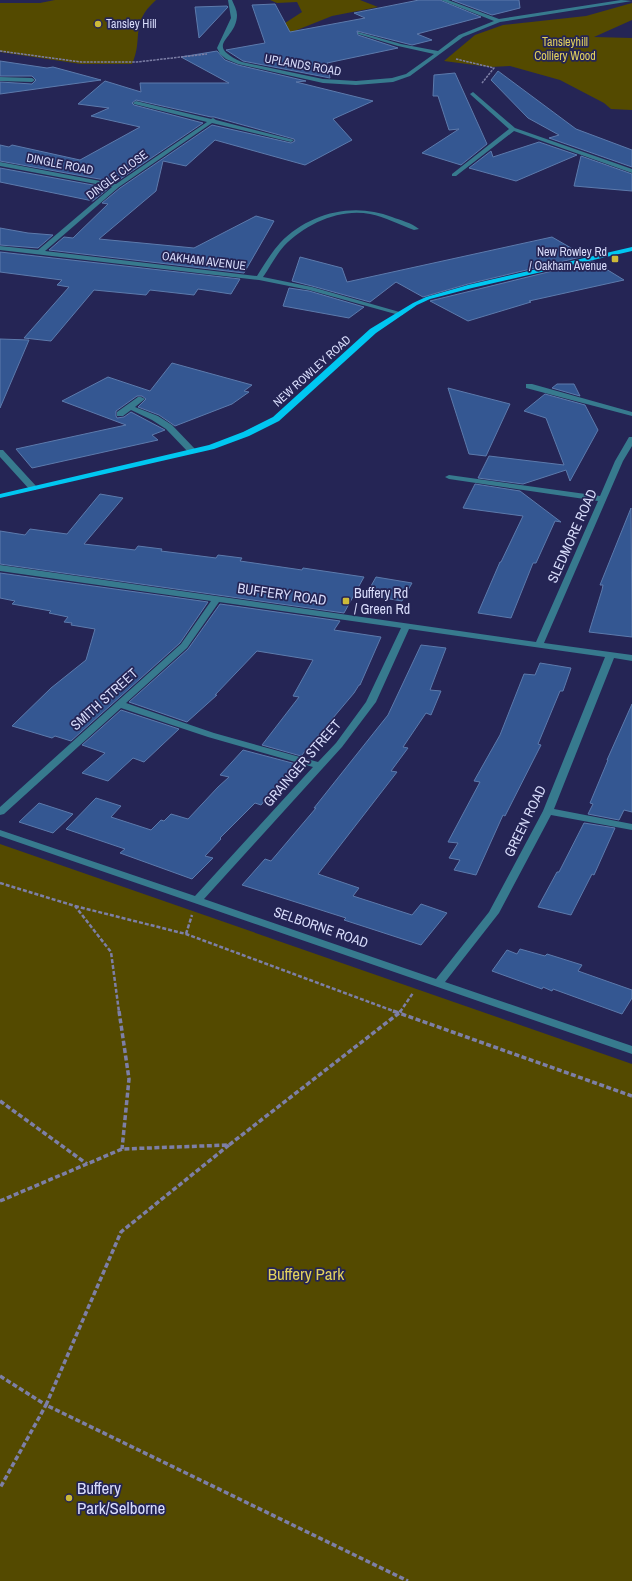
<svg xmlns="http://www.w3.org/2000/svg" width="632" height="1581" font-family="'Archivo Narrow',sans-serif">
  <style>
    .green { fill: #544a00 }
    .building { fill: #345792; stroke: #5c7aac }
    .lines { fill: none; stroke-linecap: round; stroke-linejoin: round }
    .path-far2 { stroke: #7d7fa6; stroke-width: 1.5; stroke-dasharray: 2.5 1; stroke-linecap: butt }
    .path-far1 { stroke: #7d7fa6; stroke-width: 2.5; stroke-dasharray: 4 2; stroke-linecap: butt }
    .path { stroke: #7d7fa6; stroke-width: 3.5; stroke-dasharray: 5 2.5; stroke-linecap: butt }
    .minor { fill: #377a8e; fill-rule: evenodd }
    .major { fill: #00c7f1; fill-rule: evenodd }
    .poi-dot { fill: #ccb938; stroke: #252555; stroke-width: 1.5 }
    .labels { text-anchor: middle; stroke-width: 3.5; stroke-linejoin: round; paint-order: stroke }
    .far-poi-label { font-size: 12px; fill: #d8dcfb; stroke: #252555; text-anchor: start }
    .far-park-label { font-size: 12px; fill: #e1d05e; stroke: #252555 }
    .far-street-label { font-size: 12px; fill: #d8dcfb; stroke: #252555 }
    .street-label { font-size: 14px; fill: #d8dcfb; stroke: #252555 }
    .poi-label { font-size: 14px; fill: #d8dcfb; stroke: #252555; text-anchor: start }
    .near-park-label { font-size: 17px; fill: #e1d05e; stroke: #252555 }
    .near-poi-label { font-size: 17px; fill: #d8dcfb; stroke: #252555; text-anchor: start }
  </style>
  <rect width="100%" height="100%" fill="#252555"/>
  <!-- green -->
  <path class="green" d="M 55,0 L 156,0 C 129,24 144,38 132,64 L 81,64 L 0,52 L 0,3 L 40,3 Z
    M 270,0 L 360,0 L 378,7 L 332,16 L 282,36 L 282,25 L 302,12 L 297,2 L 277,3 Z
    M 632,3 L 632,20 L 594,37 L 632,38 L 632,110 L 611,109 L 604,103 L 560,80 L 510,66 L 490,67 L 444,61 L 475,35 L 503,25 L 586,16 Z
    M 0,844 L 632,1064 L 632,1581 L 0,1581 Z"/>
  <!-- building -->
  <path class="building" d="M 419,0 L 440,0 L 481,17 L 417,34 L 432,40 L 412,45 L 357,31 L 358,35 L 398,48 L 327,63 L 330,78 L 243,61 L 226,50 L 265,43 L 252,5 L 275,4 L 290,32 L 365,18 L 354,13 Z
    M 452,0 L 519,0 L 520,8 L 492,15 Z
    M 227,6 L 228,7 L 199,38 L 195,7 Z
    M 217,51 L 225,60 L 238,65 L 306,81 L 296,82 L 373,101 L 333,119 L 352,140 L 305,165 L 215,140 L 186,166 L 163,161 L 156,191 L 99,239 L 194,248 L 256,216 L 274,221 L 244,273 L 49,250 L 64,237 L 73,238 L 108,204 L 102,203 L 120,188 L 212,125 L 291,143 L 295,141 L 294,139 L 214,117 L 211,117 L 136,100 L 132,103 L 134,105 L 203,123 L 116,182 L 0,161 L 0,145 L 9,147 L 12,145 L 80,160 L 140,127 L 91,116 L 109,108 L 78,104 L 105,81 L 141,92 L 140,83 L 229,83 L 181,57 Z
    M 0,61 L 47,68 L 53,67 L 101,80 L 0,94 L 0,82 L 32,84 L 36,80 L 32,76 L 0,76 Z
    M 498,71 L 576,129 L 632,150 L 632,167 L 549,138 L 559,135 L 528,118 L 491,80 Z
    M 455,73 L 487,144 L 461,165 L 422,153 L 459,129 L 449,130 L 438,96 L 433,96 L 434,75 Z
    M 539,142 L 577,155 L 516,181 L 469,168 L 491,151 L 493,157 Z
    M 581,156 L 632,174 L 632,191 L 574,186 Z
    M 0,168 L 109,188 L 93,201 L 0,182 Z
    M 0,228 L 28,233 L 53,235 L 38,248 L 0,245 Z
    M 552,237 L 585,256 L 468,284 L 423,297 L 396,282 L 370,302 L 312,286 L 292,281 L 300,257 L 342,268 L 347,282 Z
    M 0,252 L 240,279 L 231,294 L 198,289 L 194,295 L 150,290 L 146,295 L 94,290 L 51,341 L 24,338 L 69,287 L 57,285 L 62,280 L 0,272 Z
    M 593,261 L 624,280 L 529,301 L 531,302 L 468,321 L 430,301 Z
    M 289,288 L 309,291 L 364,307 L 349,318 L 283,306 Z
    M 0,339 L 29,340 L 0,408 Z
    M 172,363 L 252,385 L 244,391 L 249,392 L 232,404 L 175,426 L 159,415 L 138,407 L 146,399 L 142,396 L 137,396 L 116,411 L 116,416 L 117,418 L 124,417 L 131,412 L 165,430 L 152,435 L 158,440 L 32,468 L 16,449 L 126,425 L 62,401 L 108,377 L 150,391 Z
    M 557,384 L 574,384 L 580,396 L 552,388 Z
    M 448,388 L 510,404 L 486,456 L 469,454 Z
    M 545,394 L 585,405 L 598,430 L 570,481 L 566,470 L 523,484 L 478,478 L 489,456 L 564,465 L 546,418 L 524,411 Z
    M 475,484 L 520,491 L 561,522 L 555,521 L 536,563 L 533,563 L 511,618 L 478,613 L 500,562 L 501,562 L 523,516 L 463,508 Z
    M 100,494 L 123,498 L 84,544 L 135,550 L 138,546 L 162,549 L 161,551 L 216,558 L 218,555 L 242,558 L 240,561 L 302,570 L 303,568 L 364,577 L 344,613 L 0,564 L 0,531 L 25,535 L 30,529 L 67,534 Z
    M 631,508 L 632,637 L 589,632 L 602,590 L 603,585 L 600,585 Z
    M 0,573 L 208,602 L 180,643 L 71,741 L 55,736 L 52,738 L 12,726 L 51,688 L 86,660 L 95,629 L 71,625 L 72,623 L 64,622 L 68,617 L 49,613 L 51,611 L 12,604 L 15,601 L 0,598 Z
    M 376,577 L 412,583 L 402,601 L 366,595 Z
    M 220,604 L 340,621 L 334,630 L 381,637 L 360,685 L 359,685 L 354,693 L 301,756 L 262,745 L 299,697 L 293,696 L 313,660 L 257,651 L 215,695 L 217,695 L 187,722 L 129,702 L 188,649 Z
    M 421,645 L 446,648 L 430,690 L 441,691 L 431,715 L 426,713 L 403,747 L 408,748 L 391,771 L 397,772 L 318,874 L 359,888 L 353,896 L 412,915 L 421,904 L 447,913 L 421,945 L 344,920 L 346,918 L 242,885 L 265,859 L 271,861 L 316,808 L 314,808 L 388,715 Z
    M 540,663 L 571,668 L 563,691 L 560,691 L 538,744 L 541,745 L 505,816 L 503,815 L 476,875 L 454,870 L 460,860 L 449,858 L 458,843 L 448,842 L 480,782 L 474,781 L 500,735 L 524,674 L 535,675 Z
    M 632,704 L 632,812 L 624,810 L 619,820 L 588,814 L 593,804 L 590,803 L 608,760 L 607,760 Z
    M 121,710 L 179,729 L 144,762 L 133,758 L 108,781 L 82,773 L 105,753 L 82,745 Z
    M 243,750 L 296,764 L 261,805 L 255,803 L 220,838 L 221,839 L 205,856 L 213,858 L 192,879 L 120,853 L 125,849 L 66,829 L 96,798 L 121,806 L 111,817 L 151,830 L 161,820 L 164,821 L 171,814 L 188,819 L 218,787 L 229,777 L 220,775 Z
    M 39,803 L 73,814 L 53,833 L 19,822 Z
    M 584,823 L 615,828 L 594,875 L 592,874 L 571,915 L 538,907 L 557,872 L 559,872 Z
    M 520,949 L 545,956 L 547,954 L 582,965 L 578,971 L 632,990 L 632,998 L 622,1014 L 553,989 L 552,991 L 543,987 L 542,989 L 492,971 L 507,950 L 517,954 Z"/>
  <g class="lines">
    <!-- path-far2 -->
    <path class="path-far2" d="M 0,51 L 81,62 L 137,62 L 207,54
      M 456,59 L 494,68 L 482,83"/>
    <!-- path-far1 -->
    <path class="path-far1" d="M 0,883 L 75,906 L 111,952 L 119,1012
      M 75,906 L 186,934 L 396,1012
      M 186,934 L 192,915
      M 400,1012 L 413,993"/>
    <!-- path -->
    <path class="path" d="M 119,1011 L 129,1079 L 122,1149
      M 393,1011 L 399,1013 L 401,1011
      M 0,1101 L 87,1164
      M 229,1145 L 121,1232 L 46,1405 L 408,1581
      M 0,1201 L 122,1149 L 229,1145 L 399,1013 L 632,1096
      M 0,1376 L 46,1405 L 0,1488"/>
    <!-- minor -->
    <path class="minor" d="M 228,0 L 232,0 C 234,5 237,10 237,15 C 237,40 202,44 242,62 L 323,79 L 356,81 L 392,78 L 406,74 L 434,54 L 398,46 L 358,34 L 358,32 L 401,44 L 438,51 L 459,35 L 494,21 L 441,0 L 448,0 L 499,19 L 621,0 L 632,1 L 500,22 L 463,37 L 410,76 L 393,82 L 356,85 L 323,83 L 238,64 L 226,59 L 220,54 L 217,48 L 231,18 Z
      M 0,77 L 32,78 L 35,80 L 32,82 L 0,81 Z
      M 473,92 L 515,128 L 632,169 L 632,173 L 514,131 L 456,176 L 452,176 L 452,174 L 509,129 L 471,95 L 470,94 Z
      M 136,101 L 211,119 L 213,118 L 216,120 L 294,140 L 291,142 L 212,123 L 119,187 L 45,251 L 257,276 C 264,265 271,253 280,243 C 309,213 353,202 392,217 C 400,220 412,223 419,229 L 414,230 C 400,225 385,217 370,214 C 340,208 305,224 284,246 C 276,255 270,267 263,277 L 312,287 L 403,313 L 403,315 L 399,315 L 309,290 L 259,280 L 0,250 L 0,246 L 38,250 L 112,187 L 0,166 L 0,162 L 116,184 L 207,122 L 134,104 L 133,103 Z
      M 526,384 L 532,384 L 632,412 L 632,416 L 526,388 Z
      M 138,397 L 141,397 L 145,399 L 135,407 L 158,416 L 172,425 L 195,449 L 195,453 L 189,453 L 166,429 L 152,420 L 131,410 L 123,416 L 117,416 L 117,412 Z
      M 629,437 L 632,437 L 632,446 L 623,461 L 544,643 L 632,655 L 632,661 L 614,658 L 554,809 L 632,824 L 632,830 L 551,815 L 499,913 L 445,982 L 632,1046 L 632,1054 L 0,836 L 0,830 L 195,896 L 313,767 L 208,737 L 121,708 L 4,814 L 0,815 L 0,807 L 181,644 L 211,601 L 0,571 L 0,565 L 536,642 L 598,501 L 449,479 L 445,477 L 449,475 L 600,496 L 615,461 ZM 219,602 L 401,628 L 366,702 L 336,743 L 318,762 L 214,733 L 126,703 L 187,648 ZM 409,629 L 605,657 L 543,811 L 489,912 L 436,979 L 204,899 L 342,747 L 376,702 Z
      M 0,450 L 3,450 L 36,486 L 36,490 L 30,490 L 0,457 Z"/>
    <!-- major -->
    <path class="major" d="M 632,247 L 632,251 L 472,288 L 430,299 L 417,305 L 376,333 L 279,421 L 249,436 L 214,449 L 0,498 L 0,494 L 209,445 L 243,432 L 273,417 L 370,329 L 413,303 L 426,297 L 468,285 Z"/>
  </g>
  <!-- markers -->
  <g class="poi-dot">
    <circle cx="98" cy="24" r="4"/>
    <rect x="611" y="255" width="8" height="8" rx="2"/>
    <rect x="342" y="597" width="8" height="8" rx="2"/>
    <circle cx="69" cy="1498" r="4"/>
  </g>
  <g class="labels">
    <!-- far-poi labels -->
    <g class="far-poi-label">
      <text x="106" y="28">Tansley Hill</text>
      <text x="607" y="256" text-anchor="end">New Rowley Rd<tspan x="607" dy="14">/ Oakham Avenue</tspan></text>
    </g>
    <!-- far-park labels -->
    <g class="far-park-label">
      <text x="565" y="46">Tansleyhill<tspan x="565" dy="14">Colliery Wood</tspan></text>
    </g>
    <!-- far-street labels -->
    <g class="far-street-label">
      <text transform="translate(303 65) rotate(10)" y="4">UPLANDS ROAD</text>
      <text transform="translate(60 164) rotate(11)" y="4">DINGLE ROAD</text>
      <text transform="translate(117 175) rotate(-37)" y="4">DINGLE CLOSE</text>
      <text transform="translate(204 261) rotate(7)" y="4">OAKHAM AVENUE</text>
      <text transform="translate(312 371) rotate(-42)" y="4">NEW ROWLEY ROAD</text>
    </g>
    <!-- street labels -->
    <g class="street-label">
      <text transform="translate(572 536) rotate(-66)" y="5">SLEDMORE ROAD</text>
      <text transform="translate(282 594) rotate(8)" y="5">BUFFERY ROAD</text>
      <text transform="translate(104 699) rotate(-42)" y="5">SMITH STREET</text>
      <text transform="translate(302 763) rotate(-49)" y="5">GRAINGER STREET</text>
      <text transform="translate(525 821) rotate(-64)" y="5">GREEN ROAD</text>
      <text transform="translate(321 927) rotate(19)" y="5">SELBORNE ROAD</text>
    </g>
    <!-- poi labels -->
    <g class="poi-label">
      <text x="354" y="598">Buffery Rd<tspan x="354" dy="16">/ Green Rd</tspan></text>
    </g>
    <!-- near-park labels -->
    <g class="near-park-label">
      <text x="306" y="1280">Buffery Park</text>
    </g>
    <!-- near-poi labels -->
    <g class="near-poi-label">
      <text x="77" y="1494">Buffery<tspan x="77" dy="20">Park/Selborne</tspan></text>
    </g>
  </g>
</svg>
